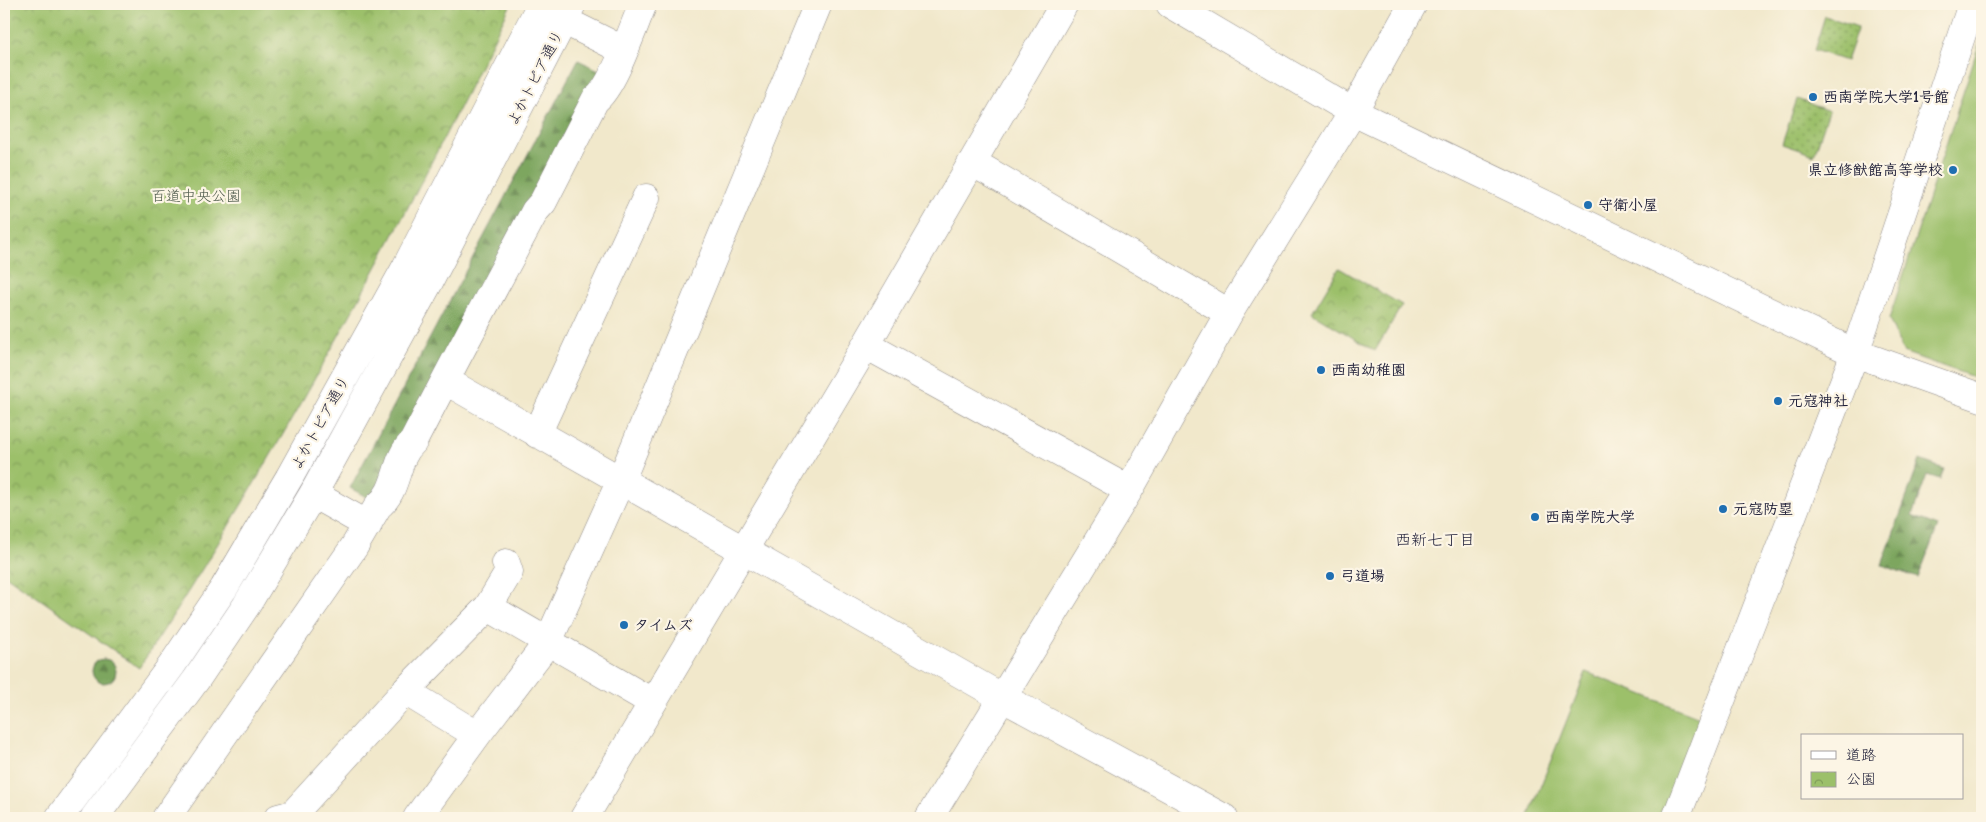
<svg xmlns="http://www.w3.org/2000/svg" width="1986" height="822" font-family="'Comic Neue','Klee One',sans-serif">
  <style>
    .grass { fill: url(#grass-dots); stroke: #5f7152 }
    .forest { fill: url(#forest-firs); stroke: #50644c }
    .park { fill: url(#park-crowns); stroke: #5f7152 }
    .pitch { fill: #9cc06a; stroke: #5f7152 }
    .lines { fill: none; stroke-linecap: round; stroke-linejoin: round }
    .minor-casing { stroke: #8a8583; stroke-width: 29 }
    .minor { stroke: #fff; stroke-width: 28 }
    .poi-dot { fill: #1f6fb2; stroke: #fcf5e5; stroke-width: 2 }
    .labels { text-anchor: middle; stroke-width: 4.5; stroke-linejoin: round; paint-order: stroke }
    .street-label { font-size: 15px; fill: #22223b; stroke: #fcf5e5 }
    .poi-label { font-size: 15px; font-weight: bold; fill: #22223b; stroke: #fcf5e5; text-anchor: start }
    .park-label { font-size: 15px; fill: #4d594b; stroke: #fcf5e5 }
    .neighbourhood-label { font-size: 16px; fill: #22223b; stroke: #fcf5e5 }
  </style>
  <defs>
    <pattern id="grass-dots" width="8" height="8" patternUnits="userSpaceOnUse" patternTransform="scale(1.25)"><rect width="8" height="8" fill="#9cc06a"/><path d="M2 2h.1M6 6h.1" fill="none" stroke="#7f9c58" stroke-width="1.8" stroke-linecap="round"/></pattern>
    <pattern id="forest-firs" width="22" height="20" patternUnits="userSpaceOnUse" patternTransform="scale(1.25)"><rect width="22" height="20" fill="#7da65e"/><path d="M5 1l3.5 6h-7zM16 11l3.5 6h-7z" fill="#66874f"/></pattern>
    <pattern id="park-crowns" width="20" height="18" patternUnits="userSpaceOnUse" patternTransform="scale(1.25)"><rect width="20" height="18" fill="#9cc06a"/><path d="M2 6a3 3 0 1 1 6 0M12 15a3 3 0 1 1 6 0" fill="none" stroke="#7f9c58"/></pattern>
  </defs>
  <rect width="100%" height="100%" fill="#fcf5e5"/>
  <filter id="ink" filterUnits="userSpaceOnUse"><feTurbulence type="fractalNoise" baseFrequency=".02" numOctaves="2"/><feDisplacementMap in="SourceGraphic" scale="10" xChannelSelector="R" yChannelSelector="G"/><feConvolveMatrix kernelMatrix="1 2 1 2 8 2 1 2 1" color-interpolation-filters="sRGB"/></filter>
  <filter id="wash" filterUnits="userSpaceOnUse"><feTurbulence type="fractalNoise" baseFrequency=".0096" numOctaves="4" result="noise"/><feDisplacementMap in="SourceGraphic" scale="20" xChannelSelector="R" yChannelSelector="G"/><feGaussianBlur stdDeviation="1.12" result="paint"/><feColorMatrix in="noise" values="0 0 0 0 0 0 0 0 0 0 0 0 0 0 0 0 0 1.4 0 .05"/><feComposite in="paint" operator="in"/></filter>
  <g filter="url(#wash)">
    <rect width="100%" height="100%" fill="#f1e8cb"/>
    <!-- grass -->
    <path class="grass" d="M 1825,16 L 1858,27 L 1846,61 L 1814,50 Z
      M 1797,99 L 1829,111 L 1814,155 L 1782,144 Z"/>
    <!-- forest -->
    <path class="forest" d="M 578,60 L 603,72 L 372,500 L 350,488 Z
      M 1920,460 L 1944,469 L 1940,479 L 1927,475 L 1912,516 L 1938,526 L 1918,578 L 1882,565 Z
      M92 671a12 12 0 1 1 24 0a12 12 0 1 1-24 0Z"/>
    <!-- park -->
    <path class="park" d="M 4,4 L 511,4 C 399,232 279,455 139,668 L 4,574 Z
      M 1339,268 L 1402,305 L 1375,351 L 1312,313 Z"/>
    <!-- pitch -->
    <path class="pitch" d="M 1982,35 L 1982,380 L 1903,352 L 1889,319 Z
      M 1586,672 L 1702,718 L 1666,818 L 1528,818 Z"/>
  </g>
  <g filter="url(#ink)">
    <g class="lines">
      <!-- minor casing -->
      <g class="minor-casing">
        <path id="minor" d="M 1170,4 L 1353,112 L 1855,353 L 1982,398
          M 565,21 L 623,50
          M 972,162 L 1229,313
          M 866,345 L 1129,490
          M 453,385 L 1003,698 L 1224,818
          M 537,434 L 646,198
          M 313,494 L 368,525
          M 488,607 L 652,702
          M 405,691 L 477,735
          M 59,818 L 172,665 L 224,588 L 289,478 L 406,267 L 541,4
          M 94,818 L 196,680 L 246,606 L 313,494 L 427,286 L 572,4
          M 166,818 L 354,547 L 378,506 C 399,490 394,459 413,442 C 453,364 494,288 535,211 L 543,202 L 595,100 C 613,88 633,27 643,4
          M 278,818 L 293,814 L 405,691 L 488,607 L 509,572 L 506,563
          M 417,818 L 477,735 L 548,642 L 621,480 L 818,4
          M 584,818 L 866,345 L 1064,4
          M 929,818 L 1129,490 L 1229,313 L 1353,112 L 1413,4
          M 1676,818 L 1855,353 L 1972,4"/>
      </g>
      <!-- minor -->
      <use href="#minor" class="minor"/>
    </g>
  </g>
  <!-- markers -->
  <g class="poi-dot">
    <circle cx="1813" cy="97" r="5"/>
    <circle cx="1953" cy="170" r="5"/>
    <circle cx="1588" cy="205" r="5"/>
    <circle cx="1321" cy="370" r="5"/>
    <circle cx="1778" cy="401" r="5"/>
    <circle cx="1723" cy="509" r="5"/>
    <circle cx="1535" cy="517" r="5"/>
    <circle cx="1330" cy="576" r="5"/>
    <circle cx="624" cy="625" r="5"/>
  </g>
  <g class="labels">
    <!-- street labels -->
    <g class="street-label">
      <text transform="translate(535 78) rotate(-63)" y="5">よかトピア通り</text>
      <text transform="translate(320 423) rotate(-61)" y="5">よかトピア通り</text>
    </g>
    <!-- poi labels -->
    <g class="poi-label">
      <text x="1823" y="102">西南学院大学1号館</text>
      <text x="1943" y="175" text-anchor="end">県立修猷館高等学校</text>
      <text x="1598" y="210">守衛小屋</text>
      <text x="1331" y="375">西南幼稚園</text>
      <text x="1788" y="406">元寇神社</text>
      <text x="1733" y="514">元寇防塁</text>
      <text x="1545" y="522">西南学院大学</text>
      <text x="1340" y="581">弓道場</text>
      <text x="634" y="630">タイムズ</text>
    </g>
    <!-- park labels -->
    <g class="park-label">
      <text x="196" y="201">百道中央公園</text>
    </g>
    <!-- neighbourhood labels -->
    <g class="neighbourhood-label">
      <text x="1435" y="545">西新七丁目</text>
    </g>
  </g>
  <!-- margin -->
  <rect width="1986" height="822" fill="none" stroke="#fcf5e5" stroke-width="20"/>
  <!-- legend -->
  <rect x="1801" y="734" width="162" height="65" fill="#fcf5e5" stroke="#a5a1a1"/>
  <rect x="1811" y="751" width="25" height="8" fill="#ffffff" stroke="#a5a1a1"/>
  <text x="1846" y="760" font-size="15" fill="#22223b">道路</text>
  <rect x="1811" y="772" width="25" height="15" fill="url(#park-crowns)" stroke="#a5a1a1"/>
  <text x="1846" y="784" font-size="15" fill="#22223b">公園</text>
</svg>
